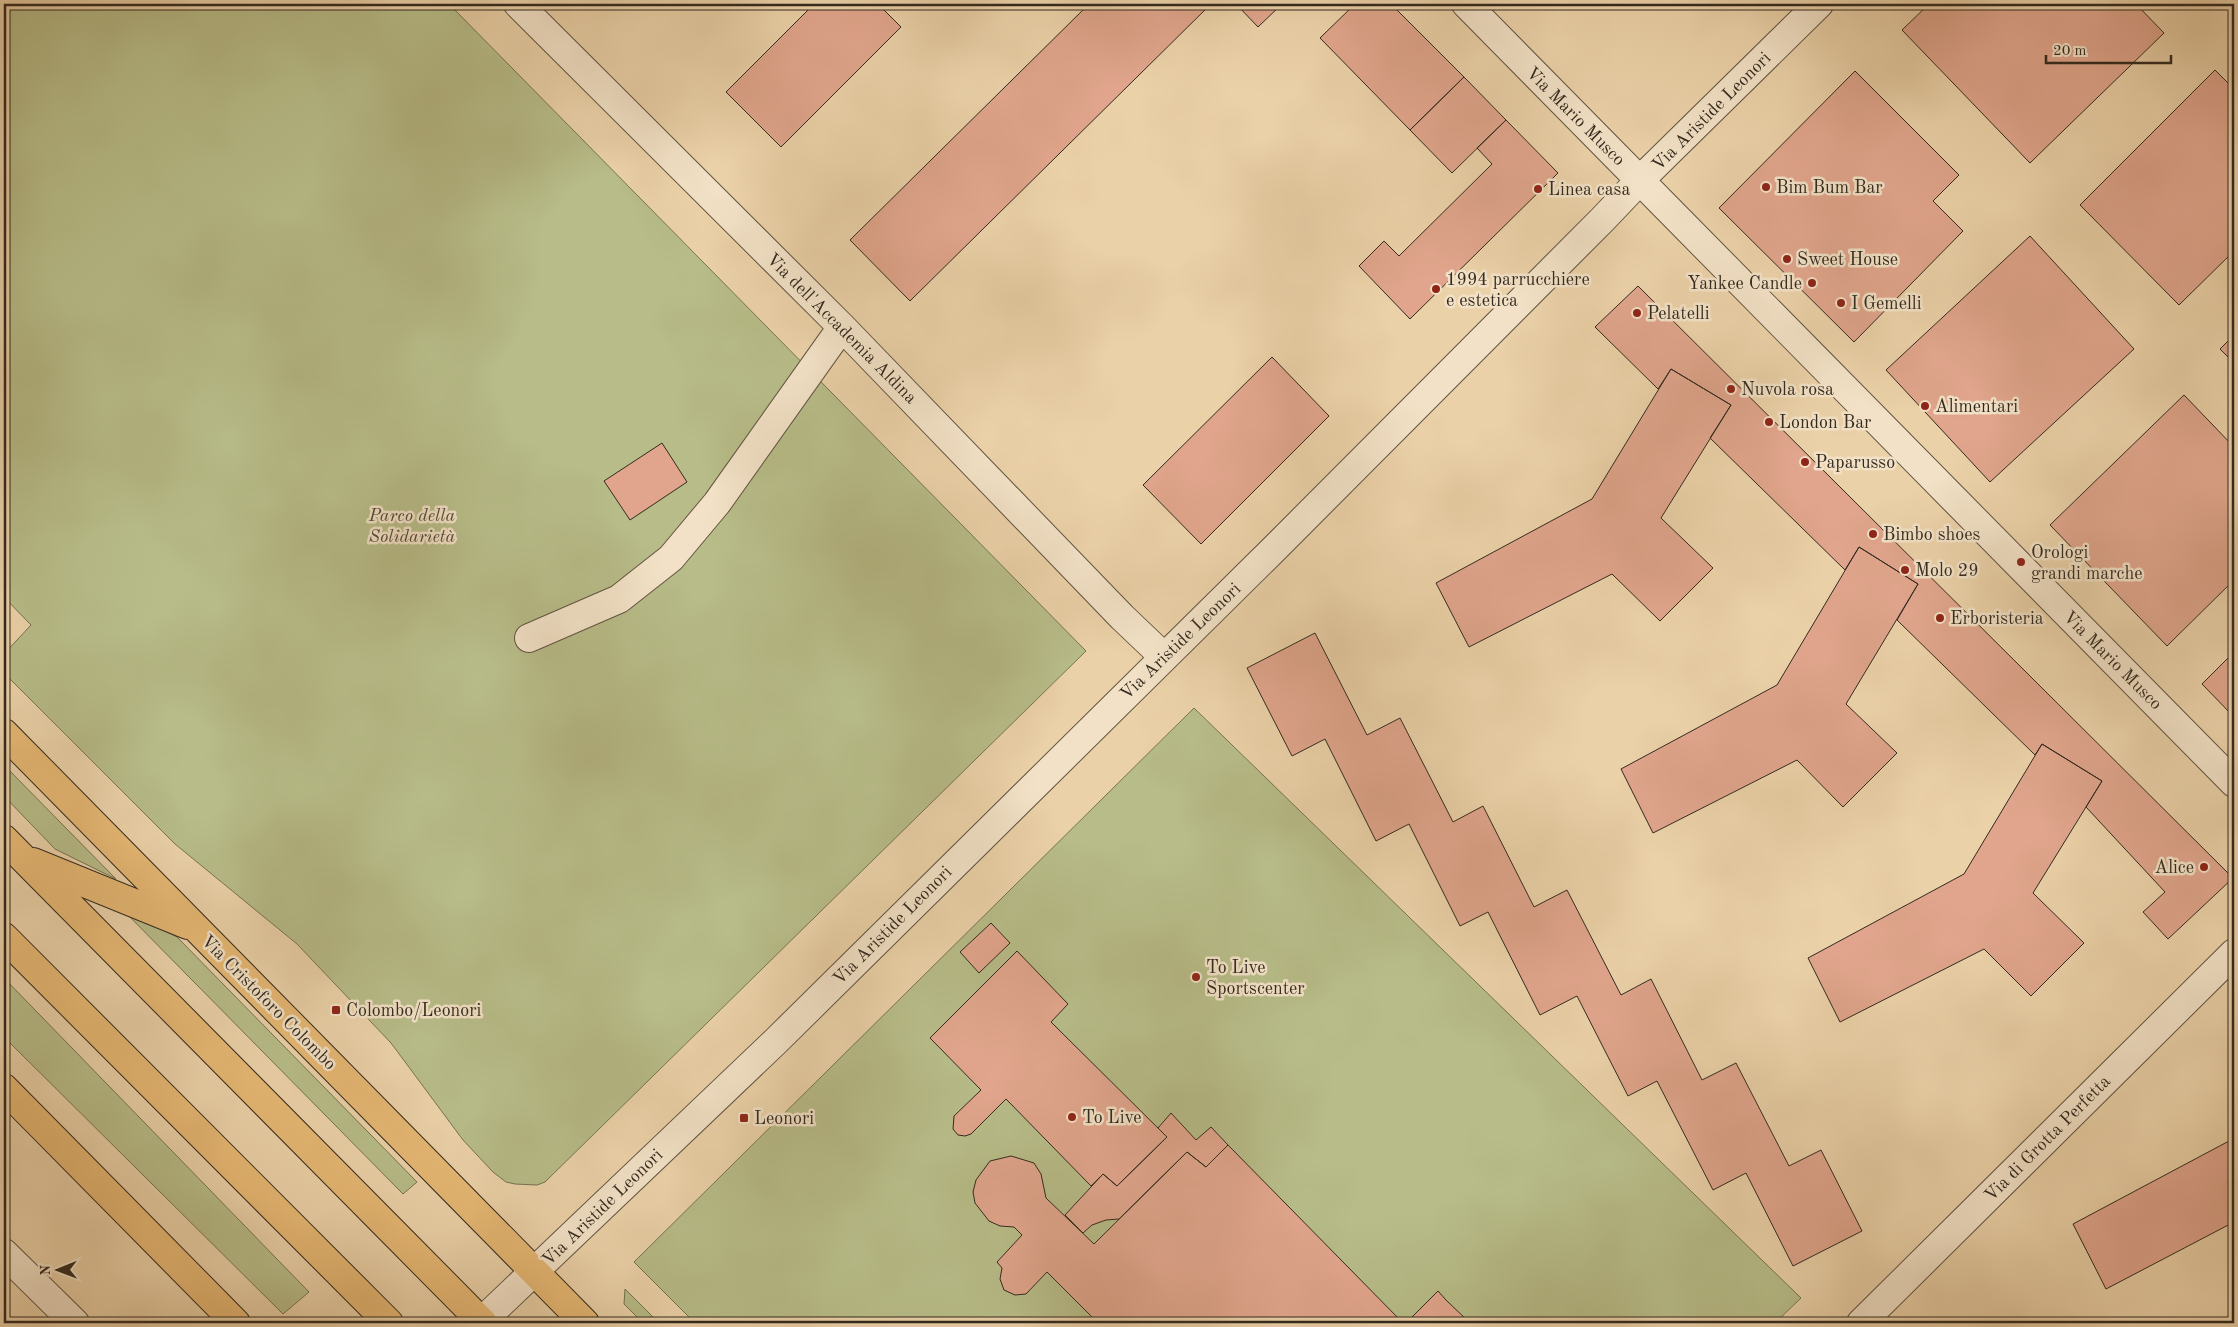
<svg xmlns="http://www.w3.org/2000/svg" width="2238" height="1327" font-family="'Old Standard TT',serif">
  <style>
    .green { fill: #b7bc88; stroke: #757354 }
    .building { fill: #e0a58c; stroke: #332a1f }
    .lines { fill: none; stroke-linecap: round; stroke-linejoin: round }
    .minor-casing { stroke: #615441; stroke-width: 30 }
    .major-casing { stroke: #332a1f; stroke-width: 30 }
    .minor { stroke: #f2e1c6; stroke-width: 28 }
    .major { stroke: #e6b874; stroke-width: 28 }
    .poi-dot { fill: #8f2418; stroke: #f2e1c6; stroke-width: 2 }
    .labels { text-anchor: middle; stroke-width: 5; stroke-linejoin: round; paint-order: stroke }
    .street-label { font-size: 18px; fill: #332a1f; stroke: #f2e1c6 }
    .poi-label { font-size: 18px; fill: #332a1f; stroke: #f2e1c6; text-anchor: start }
    .park-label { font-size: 18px; font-style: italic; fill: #4d4734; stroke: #f2e1c6 }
  </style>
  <rect width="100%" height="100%" fill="#ebd1a8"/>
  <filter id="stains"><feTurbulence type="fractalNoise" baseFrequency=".004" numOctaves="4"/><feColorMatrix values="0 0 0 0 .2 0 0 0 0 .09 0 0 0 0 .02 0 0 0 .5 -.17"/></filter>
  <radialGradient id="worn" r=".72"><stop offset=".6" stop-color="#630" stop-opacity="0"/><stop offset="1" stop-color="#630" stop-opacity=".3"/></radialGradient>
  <!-- green -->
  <path class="green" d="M 4,4 L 449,4 L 1086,651 L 545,1182 L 537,1185 L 515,1184 L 506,1182 L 493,1172 L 463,1140 L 391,1043 L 297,944 L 175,844 L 4,673 L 4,654 L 31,625 L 4,597 Z
    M 1194,708 L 1801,1298 L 1775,1323 L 695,1323 L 634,1262 Z
    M 4,765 L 116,879 L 55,849 L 4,796 Z
    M 122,909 L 177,937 L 417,1182 L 403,1194 Z
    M 4,978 L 309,1292 L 283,1314 L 4,1037 Z
    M 625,1289 L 659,1323 L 643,1323 L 624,1304 Z"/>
  <!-- building -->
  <path class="building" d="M 814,4 L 878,4 L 901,27 L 781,147 L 726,92 Z
    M 1089,4 L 1211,4 L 910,301 L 850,240 Z
    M 1236,4 L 1282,4 L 1258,27 Z
    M 1355,4 L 1391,4 L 1464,77 L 1410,130 L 1320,38 Z
    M 1929,4 L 2136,4 L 2164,33 L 2030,163 L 1902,30 Z
    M 2215,70 L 2234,89 L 2234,251 L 2179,305 L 2080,205 Z
    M 1855,71 L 1959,175 L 1933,201 L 1963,231 L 1854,342 L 1719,208 Z
    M 1464,77 L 1506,120 L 1452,173 L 1410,130 Z
    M 1506,120 L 1558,173 L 1410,319 L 1359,266 L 1384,241 L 1399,256 L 1492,164 L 1477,148 Z
    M 2030,236 L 2134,349 L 1990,482 L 1886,370 Z
    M 1638,286 L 2233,878 L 2168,939 L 2143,912 L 2165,892 L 2086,807 L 2102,781 L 2042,744 L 2035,755 L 1897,620 L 1918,584 L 1859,547 L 1845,570 L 1710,438 L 1731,405 L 1671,369 L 1658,389 L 1595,327 Z
    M 2234,335 L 2234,363 L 2220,349 Z
    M 1272,357 L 1329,416 L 1201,544 L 1143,485 Z
    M 1671,369 L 1731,405 L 1661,518 L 1713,568 L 1660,621 L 1612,574 L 1469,647 L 1436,583 L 1592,499 Z
    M 2184,395 L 2234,447 L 2234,580 L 2167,646 L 2050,525 Z
    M 662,443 L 687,482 L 630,520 L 604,481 Z
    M 1859,547 L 1918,584 L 1846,704 L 1897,753 L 1843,807 L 1797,760 L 1653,833 L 1621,769 L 1777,685 Z
    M 1315,633 L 1367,735 L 1400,718 L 1453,822 L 1483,806 L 1534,907 L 1567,890 L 1621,995 L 1651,979 L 1702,1080 L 1736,1063 L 1789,1166 L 1821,1150 L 1862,1231 L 1793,1266 L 1746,1173 L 1713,1190 L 1657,1081 L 1628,1096 L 1577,996 L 1540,1015 L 1488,912 L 1460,926 L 1409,824 L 1376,841 L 1325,739 L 1292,756 L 1247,668 Z
    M 2234,652 L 2234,717 L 2202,684 Z
    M 2042,744 L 2102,781 L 2033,893 L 2084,943 L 2031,996 L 1984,949 L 1840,1022 L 1808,958 L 1964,874 Z
    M 991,923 L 1010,943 L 979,973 L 960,952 Z
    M 1017,951 L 1068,1004 L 1051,1022 L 1167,1137 L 1117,1186 L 1103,1174 L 1091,1186 L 1006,1099 L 971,1134 L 965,1136 L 958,1135 L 953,1129 L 954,1116 L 981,1090 L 930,1038 Z
    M 1171,1113 L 1196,1140 L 1211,1127 L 1228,1145 L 1206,1167 L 1187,1152 L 1119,1219 L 1106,1220 L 1092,1225 L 1083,1233 L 1065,1215 L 1103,1174 L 1117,1186 L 1167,1137 L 1158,1128 Z
    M 2234,1132 L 2234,1222 L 2106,1289 L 2073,1224 L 2229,1141 Z
    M 1228,1145 L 1403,1323 L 1098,1323 L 1047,1272 L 1026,1294 L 1015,1295 L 1004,1290 L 1000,1279 L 1002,1268 L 997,1262 L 1022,1235 L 1014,1227 L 1000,1226 L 989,1221 L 975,1203 L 973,1192 L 976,1180 L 990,1161 L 1011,1156 L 1034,1163 L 1041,1174 L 1046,1198 L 1094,1244 L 1187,1152 L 1206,1167 Z
    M 1438,1291 L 1446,1300 L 1470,1323 L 1406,1323 Z"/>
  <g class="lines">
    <!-- minor casing -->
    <g class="minor-casing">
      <path id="minor" d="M 518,4 L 842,327 L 1122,617 L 1164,657
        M 1466,4 L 2234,783
        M 529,638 L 619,599 L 671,558 L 717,503 L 842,327
        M 4,1253 L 75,1323
        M 480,1323 L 776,1041 L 1271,552 L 1603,219 L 1640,180 L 1819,4
        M 1861,1323 L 2234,953"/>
    </g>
    <!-- major casing -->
    <g class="major-casing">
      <path id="major" d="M 4,733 L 585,1323
        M 4,839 L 483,1323
        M 33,862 L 188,925
        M 4,937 L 389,1323
        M 4,1088 L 236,1323"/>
    </g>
    <!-- minor -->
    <use href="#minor" class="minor"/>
    <!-- major -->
    <use href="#major" class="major"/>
  </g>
  <!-- markers -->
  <g class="poi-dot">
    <circle cx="1766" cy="187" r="5"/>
    <circle cx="1538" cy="189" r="5"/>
    <circle cx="1787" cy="259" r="5"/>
    <circle cx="1812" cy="283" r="5"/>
    <circle cx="1436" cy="289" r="5"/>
    <circle cx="1841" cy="303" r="5"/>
    <circle cx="1637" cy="313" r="5"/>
    <circle cx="1731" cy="389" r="5"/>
    <circle cx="1925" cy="406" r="5"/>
    <circle cx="1769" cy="422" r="5"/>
    <circle cx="1805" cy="462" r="5"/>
    <circle cx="1873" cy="534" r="5"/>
    <circle cx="2021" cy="562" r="5"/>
    <circle cx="1905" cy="570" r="5"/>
    <circle cx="1940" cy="618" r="5"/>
    <circle cx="2204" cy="867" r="5"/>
    <circle cx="1196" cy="977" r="5"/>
    <rect x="331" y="1005" width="10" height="10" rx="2.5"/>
    <circle cx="1072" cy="1117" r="5"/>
    <rect x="739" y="1113" width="10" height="10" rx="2.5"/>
  </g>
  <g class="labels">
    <!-- street labels -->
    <g class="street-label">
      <text transform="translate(1711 111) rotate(-45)" y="6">Via Aristide Leonori</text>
      <text transform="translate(1576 116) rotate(45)" y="6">Via Mario Musco</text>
      <text transform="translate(842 328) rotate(45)" y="6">Via dell'Accademia Aldina</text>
      <text transform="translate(1180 641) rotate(-44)" y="6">Via Aristide Leonori</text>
      <text transform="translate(2113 660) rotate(45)" y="6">Via Mario Musco</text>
      <text transform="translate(892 925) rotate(-45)" y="6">Via Aristide Leonori</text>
      <text transform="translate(269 1002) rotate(45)" y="6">Via Cristoforo Colombo</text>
      <text transform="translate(2047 1138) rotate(-45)" y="6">Via di Grotta Perfetta</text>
      <text transform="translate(602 1207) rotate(-44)" y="6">Via Aristide Leonori</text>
    </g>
    <!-- poi labels -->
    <g class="poi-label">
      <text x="1776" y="193">Bim Bum Bar</text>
      <text x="1548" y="195">Linea casa</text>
      <text x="1797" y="265">Sweet House</text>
      <text x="1446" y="285">1994 parrucchiere<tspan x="1446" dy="21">e estetica</tspan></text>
      <text x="1802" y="289" text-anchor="end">Yankee Candle</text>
      <text x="1851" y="309">I Gemelli</text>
      <text x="1647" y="319">Pelatelli</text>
      <text x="1741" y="395">Nuvola rosa</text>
      <text x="1935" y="412">Alimentari</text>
      <text x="1779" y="428">London Bar</text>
      <text x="1815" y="468">Paparusso</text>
      <text x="1883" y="540">Bimbo shoes</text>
      <text x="2031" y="558">Orologi<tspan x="2031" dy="21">grandi marche</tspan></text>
      <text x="1915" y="576">Molo 29</text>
      <text x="1950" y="624">Erboristeria</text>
      <text x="2194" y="873" text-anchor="end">Alice</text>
      <text x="1206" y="973">To Live<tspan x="1206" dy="21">Sportscenter</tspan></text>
      <text x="346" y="1016">Colombo/Leonori</text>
      <text x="1082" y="1123">To Live</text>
      <text x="754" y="1124">Leonori</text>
    </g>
    <!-- park labels -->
    <g class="park-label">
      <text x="412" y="521">Parco della<tspan x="412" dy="21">Solidarietà</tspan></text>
    </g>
  </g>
  <!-- margin -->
  <rect width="2238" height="1327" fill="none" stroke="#ebd1a8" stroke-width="20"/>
  <rect x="5" y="5" width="2228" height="1317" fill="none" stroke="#332a1f" stroke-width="2.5"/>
  <rect x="10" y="10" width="2218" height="1307" fill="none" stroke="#332a1f"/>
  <!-- north arrow -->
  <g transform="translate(58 1270) rotate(269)" stroke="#f2e1c6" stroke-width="4" paint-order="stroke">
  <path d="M0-4L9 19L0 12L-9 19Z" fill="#332a1f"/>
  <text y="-8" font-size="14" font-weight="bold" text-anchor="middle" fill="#332a1f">N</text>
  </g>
  <!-- scale -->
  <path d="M2046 55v8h125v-8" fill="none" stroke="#332a1f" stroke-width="2.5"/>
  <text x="2053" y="55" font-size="15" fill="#332a1f" stroke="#f2e1c6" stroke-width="4" paint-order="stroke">20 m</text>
  <rect width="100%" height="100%" filter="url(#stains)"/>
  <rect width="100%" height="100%" fill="url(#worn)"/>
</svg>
